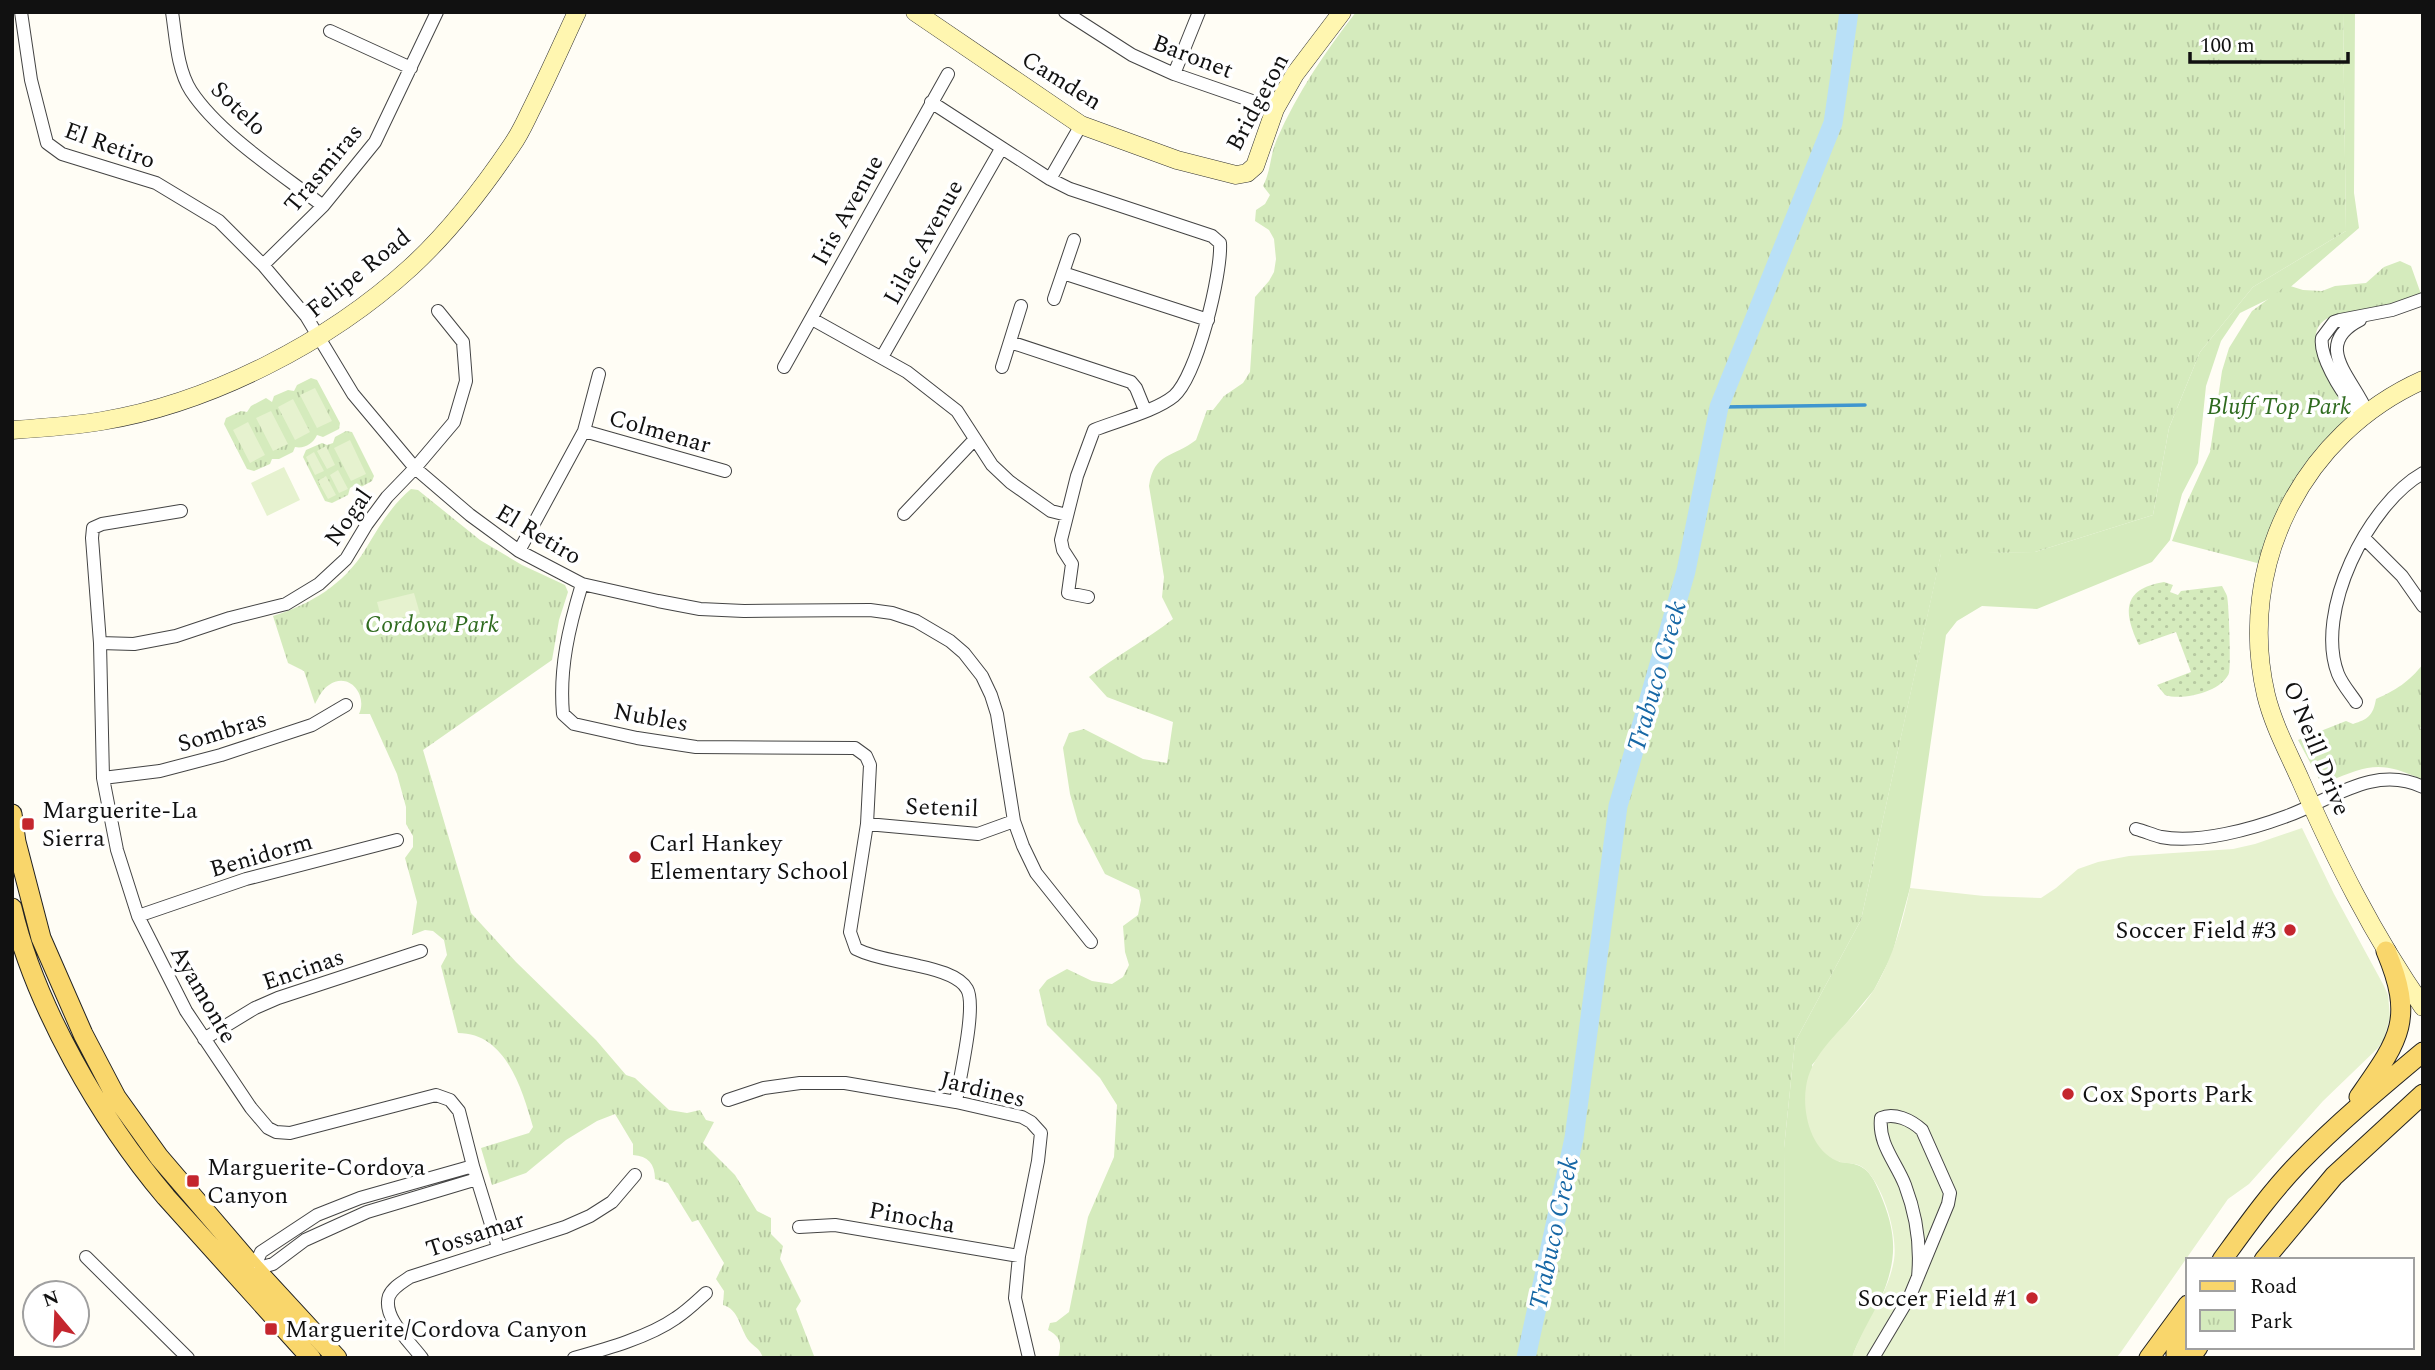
<svg xmlns="http://www.w3.org/2000/svg" width="2435" height="1370" font-family="Spectral,serif">
  <style>
    .grass { fill: #d5ebbd }
    .park { fill: url(#park-tufts) }
    .garden { fill: url(#garden-dots) }
    .pitch { fill: #e6f2cf }
    .lines { fill: none; stroke-linecap: round; stroke-linejoin: round }
    .stream { stroke: #3f96cf; stroke-width: 3.5 }
    .river { stroke: #b9e0f7; stroke-width: 19 }
    .street-casing { stroke: #444; stroke-width: 14 }
    .secondary-casing { stroke: #333; stroke-width: 19 }
    .primary-casing { stroke: #222; stroke-width: 21 }
    .street { stroke: #fff; stroke-width: 12 }
    .secondary { stroke: #fff6b0; stroke-width: 18 }
    .primary { stroke: #f9d66b; stroke-width: 19 }
    .poi-dot { fill: #c4262e; stroke: #fff; stroke-width: 2.5 }
    .labels { text-anchor: middle; stroke-width: 7; stroke-linejoin: round; paint-order: stroke }
    .street-label { font-size: 24px; fill: #111; stroke: #fff }
    .park-label { font-size: 24px; font-style: italic; fill: #2f6b1f; stroke: #fff }
    .poi-label { font-size: 24px; fill: #111; stroke: #fff; text-anchor: start }
    .water-label { font-size: 26px; font-style: italic; fill: #1768a6; stroke: #fff }
  </style>
  <defs>
    <pattern id="park-tufts" width="24" height="20" patternUnits="userSpaceOnUse" patternTransform="scale(1.75)"><rect width="24" height="20" fill="#d5ebbd"/><path d="M3 7l-1-3M5 7V3M7 7l1-3M15 17l-1-3M17 17v-4M19 17l1-3" fill="none" stroke="#b6c8a1"/></pattern>
    <pattern id="garden-dots" width="8" height="8" patternUnits="userSpaceOnUse" patternTransform="scale(1.75)"><rect width="8" height="8" fill="#d5ebbd"/><path d="M2 2h.1M6 6h.1" fill="none" stroke="#b6c8a1" stroke-width="1.8" stroke-linecap="round"/></pattern>
  </defs>
  <rect width="100%" height="100%" fill="#fffdf5"/>
  <!-- grass -->
  <path class="grass" d="M 2343,12 L 2355,12 L 2354,193 L 2359,228 L 2287,290 L 2240,313 L 2221,341 L 2206,386 L 2198,463 L 2182,494 L 2170,540 L 2152,562 L 2037,609 L 1982,606 L 1957,621 L 1946,635 L 1910,888 L 1892,955 L 1874,990 L 1812,1065 L 1839,1162 C 1863,1163 1870,1170 1879,1191 C 1898,1235 1898,1261 1878,1305 C 1870,1323 1858,1339 1852,1358 L 1785,1358 L 1784,1148 L 1795,1042 L 1861,920 L 1941,553 L 2035,552 L 2153,515 L 2169,428 L 2200,352 L 2253,287 L 2346,231 Z"/>
  <!-- park -->
  <path class="park" d="M 1356,12 L 2343,12 L 2346,231 L 2253,287 L 2200,352 L 2169,428 L 2153,515 L 2035,552 L 1941,554 L 1861,920 L 1795,1042 L 1784,1148 L 1785,1358 L 1058,1358 C 1062,1344 1061,1337 1048,1330 L 1050,1323 L 1056,1322 L 1069,1312 L 1088,1217 L 1114,1157 L 1117,1105 L 1100,1078 L 1047,1025 L 1039,990 L 1047,980 L 1067,969 L 1092,981 L 1112,984 L 1123,977 L 1129,965 L 1125,952 L 1123,926 L 1138,915 L 1141,900 L 1139,890 L 1105,874 L 1078,822 L 1070,794 L 1063,748 L 1069,733 L 1084,729 L 1143,759 L 1167,763 L 1173,722 L 1107,697 L 1089,677 C 1116,656 1146,640 1173,619 L 1162,597 L 1164,577 L 1149,486 C 1154,452 1173,458 1196,440 L 1207,410 L 1213,410 L 1224,396 L 1243,383 L 1250,372 L 1255,297 L 1269,281 L 1274,272 L 1276,259 L 1274,239 L 1269,230 L 1255,221 L 1256,210 L 1265,204 L 1270,195 L 1263,186 C 1271,171 1270,154 1277,139 C 1297,93 1325,52 1356,12 Z
    M 2400,261 L 2411,266 L 2421,294 C 2404,299 2386,306 2369,310 C 2346,314 2308,311 2317,349 L 2353,410 L 2352,417 L 2261,564 L 2172,541 L 2187,502 L 2210,452 L 2222,371 L 2229,348 L 2252,311 L 2287,285 L 2303,290 L 2322,291 L 2335,286 L 2366,283 L 2384,267 Z
    M 311,378 L 317,380 L 340,423 L 339,429 L 323,437 L 317,435 C 313,444 304,449 295,447 L 293,452 L 279,459 L 272,459 L 270,464 L 254,471 L 247,469 L 224,424 L 226,418 L 241,411 L 247,412 L 251,406 L 266,398 L 272,402 L 274,396 L 288,390 L 294,391 L 297,385 Z
    M 346,431 L 352,432 L 374,476 L 372,481 L 361,487 L 355,485 L 350,488 L 348,495 L 332,503 L 325,501 L 303,457 L 306,450 L 322,443 L 327,445 L 333,443 L 335,437 Z
    M 411,489 L 418,490 L 480,540 L 522,565 L 565,585 L 568,592 L 559,620 L 552,660 L 423,750 L 471,913 L 516,962 L 596,1040 L 626,1075 L 635,1078 L 669,1110 L 687,1113 L 700,1110 L 706,1120 L 714,1122 L 703,1143 L 735,1175 L 757,1211 L 771,1218 L 771,1234 L 783,1246 L 780,1259 L 801,1301 L 796,1309 L 814,1356 L 820,1358 L 763,1358 C 760,1348 754,1347 749,1341 C 740,1329 739,1309 723,1305 L 724,1291 L 716,1279 L 724,1263 L 698,1220 L 692,1222 L 668,1183 L 655,1179 C 655,1164 648,1156 633,1155 L 633,1144 L 615,1114 L 597,1121 L 566,1140 L 526,1173 L 492,1185 L 481,1148 L 529,1133 L 533,1127 C 522,1089 506,1033 458,1033 L 441,966 L 447,955 L 444,940 L 433,931 L 425,930 L 412,935 L 417,902 L 405,858 L 413,847 L 413,836 L 406,824 L 406,807 L 397,774 L 370,714 L 359,714 C 368,695 349,671 329,685 C 322,689 319,697 315,704 L 304,671 L 288,663 L 273,616 C 311,604 343,585 365,550 C 379,527 390,507 411,489 Z
    M 2423,664 L 2423,725 L 2420,728 L 2423,731 L 2423,780 C 2380,760 2369,765 2327,782 L 2319,779 L 2298,740 L 2346,721 L 2353,724 C 2368,719 2373,716 2376,699 C 2396,690 2409,682 2423,664 Z"/>
  <!-- garden -->
  <path class="garden" d="M 2164,582 L 2173,585 L 2170,592 L 2178,595 L 2181,591 L 2222,586 C 2224,590 2226,593 2227,596 C 2229,604 2231,667 2229,673 C 2222,692 2182,701 2165,695 L 2157,685 L 2191,672 L 2176,632 L 2139,645 C 2124,613 2121,589 2164,582 Z"/>
  <!-- pitch -->
  <path class="pitch" d="M 315,388 L 332,421 L 317,428 L 300,395 Z
    M 293,399 L 310,432 L 295,440 L 278,407 Z
    M 271,411 L 288,444 L 273,451 L 256,418 Z
    M 248,422 L 265,455 L 250,463 L 233,430 Z
    M 350,440 L 366,474 L 351,481 L 334,448 Z
    M 326,446 L 335,465 L 327,469 L 317,451 Z
    M 314,452 L 324,471 L 315,475 L 306,457 Z
    M 284,467 L 300,500 L 267,516 L 251,483 Z
    M 338,470 L 348,489 L 339,493 L 330,475 Z
    M 326,476 L 336,495 L 328,499 L 318,481 Z
    M 414,593 L 420,614 L 382,621 L 377,602 Z
    M 2302,828 L 2334,894 L 2384,986 L 2388,995 L 2390,1017 L 2384,1039 L 2378,1048 L 2323,1101 L 2249,1184 L 2228,1199 L 2121,1352 L 2116,1358 L 1852,1358 C 1863,1324 1888,1296 1894,1260 C 1898,1235 1884,1188 1866,1170 C 1857,1161 1847,1165 1837,1161 C 1811,1150 1802,1113 1806,1087 C 1812,1046 1855,1022 1875,988 C 1893,957 1903,922 1910,888 L 1984,896 L 2041,898 L 2056,888 L 2078,869 L 2098,862 L 2129,856 L 2233,849 L 2255,844 Z"/>
  <g class="lines">
    <!-- stream -->
    <path class="stream" d="M 1719,407 L 1865,405"/>
    <!-- river -->
    <path class="river" d="M 1526,1358 L 1574,1138 L 1618,806 L 1686,571 L 1719,407 L 1833,123 L 1849,12"/>
    <!-- street casing -->
    <g class="street-casing">
      <path id="street" d="M 21,12 L 31,80 L 47,143 L 62,154 L 156,183 L 219,221 L 263,265 L 306,316 L 353,394 L 415,468 L 470,515 L 519,551 L 582,584 L 658,601 L 700,609 L 744,611 L 870,610 L 892,613 L 916,621 L 950,641 L 964,653 L 982,676 L 991,695 L 997,714 L 1014,821 L 1023,846 L 1036,873 L 1091,942
        M 172,12 C 176,38 177,69 191,91 C 220,135 282,174 323,206
        M 1065,12 L 1132,55 L 1174,74 L 1275,109
        M 330,31 L 411,68
        M 1174,74 L 1199,12
        M 931,102 L 1050,179 L 1070,189 L 1212,236 L 1220,243 C 1222,273 1197,376 1174,396 C 1156,411 1116,421 1094,430 L 1077,476 L 1061,540 L 1063,550 L 1072,564 L 1068,593 L 1088,597
        M 1050,179 L 1081,125
        M 263,265 L 323,206 L 375,142 L 437,12
        M 1063,273 L 1208,320
        M 1054,299 L 1074,240
        M 812,319 L 907,372 L 957,411 L 992,465 L 1010,482 L 1051,511 L 1067,515
        M 2360,320 C 2311,345 2353,378 2367,412
        M 1010,342 L 1131,382 L 1136,388 L 1145,410
        M 882,357 L 1001,149
        M 784,367 L 948,74
        M 1002,367 L 1021,306
        M 2367,413 C 2362,410 2356,407 2352,403 C 2340,391 2319,355 2322,338 L 2334,322 L 2340,320 L 2392,310 L 2423,299
        M 584,431 L 725,471
        M 181,511 L 102,524 L 93,528 L 92,538 L 100,643 L 103,778 L 117,850 L 138,916 L 186,1011 L 251,1108 L 268,1128 L 276,1132 L 290,1133 L 436,1095 L 450,1100 L 459,1111 L 473,1166 L 498,1247
        M 904,514 L 975,439
        M 2364,538 L 2402,576 L 2423,606
        M 519,551 L 584,431 L 599,374
        M 582,584 C 569,627 559,668 563,714 L 574,724 L 637,738 L 696,747 L 855,748 L 866,756 L 870,765 L 867,824 L 850,932 L 856,949 C 876,959 897,960 919,966 C 933,969 959,975 967,989 C 977,1006 959,1080 956,1102
        M 100,643 L 134,644 L 176,636 L 230,618 L 286,604 L 319,584 L 346,559 L 367,524 L 387,497 L 415,468 L 454,422 L 466,381 L 463,342 L 438,311
        M 2356,702 C 2350,693 2342,684 2338,674 C 2314,612 2368,504 2423,473
        M 103,778 L 160,771 L 221,755 L 312,725 L 346,705
        M 867,824 L 978,834 L 1014,821
        M 2136,829 C 2144,831 2153,835 2161,837 C 2199,844 2252,829 2287,816 C 2331,800 2374,764 2423,787
        M 138,916 L 246,879 L 397,840
        M 204,1039 L 255,1008 L 278,998 L 421,951
        M 728,1100 L 764,1088 L 800,1083 L 845,1083 L 956,1102 L 1022,1117 L 1031,1122 L 1041,1133 L 1038,1161 L 1019,1256 L 1015,1298 L 1029,1358
        M 799,1227 L 835,1225 L 1019,1256
        M 86,1257 L 188,1358
        M 254,1268 L 261,1252 L 317,1215 L 360,1198 L 473,1166
        M 251,1270 L 273,1264 L 305,1240 L 367,1212 L 477,1179
        M 422,1358 C 410,1342 382,1317 389,1296 C 393,1287 403,1282 410,1277 L 565,1227 L 590,1216 L 612,1202 L 635,1175
        M 574,1358 C 606,1349 649,1337 676,1318 C 687,1311 696,1302 706,1293
        M 1873,1358 L 1910,1296 L 1948,1204 L 1950,1193 L 1922,1130 C 1911,1120 1894,1112 1881,1118 C 1878,1144 1896,1162 1905,1185 C 1916,1214 1921,1246 1918,1277"/>
    </g>
    <!-- secondary casing -->
    <g class="secondary-casing">
      <path id="secondary" d="M 915,12 L 1081,125 L 1177,160 L 1236,175 L 1247,173 L 1255,166 L 1275,109 L 1295,74 L 1342,12
        M 2423,380 C 2302,434 2236,566 2266,695 C 2273,724 2288,752 2300,779 C 2335,859 2373,935 2423,1007
        M 12,430 C 42,428 72,426 102,421 C 211,403 329,342 411,267 C 449,232 483,188 512,145 C 520,134 526,120 532,108 C 548,76 562,44 577,12"/>
    </g>
    <!-- primary casing -->
    <g class="primary-casing">
      <path id="primary" d="M 12,814 L 16,842 L 41,938 L 83,1034 L 116,1097 L 159,1157 L 254,1268 L 337,1358
        M 12,908 C 35,1006 101,1120 166,1197 L 311,1358
        M 2359,1097 C 2399,1040 2415,1020 2386,951
        M 2222,1260 C 2246,1227 2270,1193 2299,1163 C 2338,1123 2380,1088 2423,1052
        M 2264,1260 L 2334,1176 L 2423,1094
        M 2149,1358 L 2188,1305
        M 2176,1358 L 2176,1352 L 2188,1334
        M 2190,1358 L 2198,1347"/>
    </g>
    <!-- street -->
    <use href="#street" class="street"/>
    <!-- secondary -->
    <use href="#secondary" class="secondary"/>
    <!-- primary -->
    <use href="#primary" class="primary"/>
  </g>
  <!-- markers -->
  <g class="poi-dot">
    <rect x="21" y="817" width="14" height="14" rx="3.5"/>
    <circle cx="635" cy="857" r="7"/>
    <circle cx="2290" cy="930" r="7"/>
    <circle cx="2068" cy="1094" r="7"/>
    <rect x="186" y="1174" width="14" height="14" rx="3.5"/>
    <circle cx="2032" cy="1298" r="7"/>
    <rect x="264" y="1322" width="14" height="14" rx="3.5"/>
  </g>
  <g class="labels">
    <!-- street labels -->
    <g class="street-label">
      <text transform="translate(1193 56) rotate(21)" y="8">Baronet</text>
      <text transform="translate(1062 80) rotate(32)" y="8">Camden</text>
      <text transform="translate(1257 102) rotate(-62)" y="8">Bridgeton</text>
      <text transform="translate(239 108) rotate(44)" y="8">Sotelo</text>
      <text transform="translate(110 145) rotate(20)" y="8">El Retiro</text>
      <text transform="translate(323 168) rotate(-50)" y="8">Trasmiras</text>
      <text transform="translate(847 210) rotate(-61)" y="8">Iris Avenue</text>
      <text transform="translate(923 242) rotate(-61)" y="8">Lilac Avenue</text>
      <text transform="translate(358 273) rotate(-39)" y="8">Felipe Road</text>
      <text transform="translate(660 431) rotate(16)" y="8">Colmenar</text>
      <text transform="translate(348 517) rotate(-55)" y="8">Nogal</text>
      <text transform="translate(539 534) rotate(31)" y="8">El Retiro</text>
      <text transform="translate(651 717) rotate(10)" y="8">Nubles</text>
      <text transform="translate(222 731) rotate(-17)" y="8">Sombras</text>
      <text transform="translate(2317 748) rotate(68)" y="8">O'Neill Drive</text>
      <text transform="translate(942 807) rotate(2)" y="8">Setenil</text>
      <text transform="translate(261 855) rotate(-16)" y="8">Benidorm</text>
      <text transform="translate(303 969) rotate(-19)" y="8">Encinas</text>
      <text transform="translate(204 994) rotate(60)" y="8">Ayamonte</text>
      <text transform="translate(983 1089) rotate(14)" y="8">Jardines</text>
      <text transform="translate(912 1217) rotate(10)" y="8">Pinocha</text>
      <text transform="translate(475 1234) rotate(-18)" y="8">Tossamar</text>
    </g>
    <!-- park labels -->
    <g class="park-label">
      <text x="2279" y="414">Bluff Top Park</text>
      <text x="432" y="632">Cordova Park</text>
    </g>
    <!-- poi labels -->
    <g class="poi-label">
      <text x="42" y="818">Marguerite-La<tspan x="42" dy="28">Sierra</tspan></text>
      <text x="649" y="851">Carl Hankey<tspan x="649" dy="28">Elementary School</tspan></text>
      <text x="2276" y="938" text-anchor="end">Soccer Field #3</text>
      <text x="2082" y="1102">Cox Sports Park</text>
      <text x="207" y="1175">Marguerite-Cordova<tspan x="207" dy="28">Canyon</tspan></text>
      <text x="2018" y="1306" text-anchor="end">Soccer Field #1</text>
      <text x="285" y="1337">Marguerite/Cordova Canyon</text>
    </g>
    <!-- water labels -->
    <g class="water-label">
      <text transform="translate(1656 676) rotate(-74)" y="9">Trabuco Creek</text>
      <text transform="translate(1553 1233) rotate(-78)" y="9">Trabuco Creek</text>
    </g>
  </g>
  <!-- border -->
  <rect width="2435" height="1370" fill="none" stroke="#111111" stroke-width="28"/>
  <!-- legend -->
  <rect x="2186" y="1258" width="228" height="91" fill="#ffffff" stroke="#a0a0a0" stroke-width="2"/>
  <rect x="2200" y="1281" width="35" height="10" fill="#f9d66b" stroke="#a0a0a0" stroke-width="2"/>
  <text x="2250" y="1293" font-size="21" fill="#111111">Road</text>
  <rect x="2200" y="1310" width="35" height="21" fill="url(#park-tufts)" stroke="#a0a0a0" stroke-width="2"/>
  <text x="2250" y="1328" font-size="21" fill="#111111">Park</text>
  <!-- north arrow -->
  <g transform="translate(56 1314) rotate(341)"><circle r="33" fill="#ffffff" stroke="#a0a0a0" stroke-width="2"/>
  <path d="M0-5L12 26L0 18L-12 26Z" fill="#c4262e"/>
  <text y="-10" font-size="19" font-weight="bold" text-anchor="middle" fill="#111111">N</text>
  </g>
  <!-- scale -->
  <path d="M2190 52v10h158v-10" fill="none" stroke="#111111" stroke-width="3.5"/>
  <text x="2200" y="52" font-size="21" fill="#111111" stroke="#ffffff" stroke-width="5" paint-order="stroke">100 m</text>
</svg>
